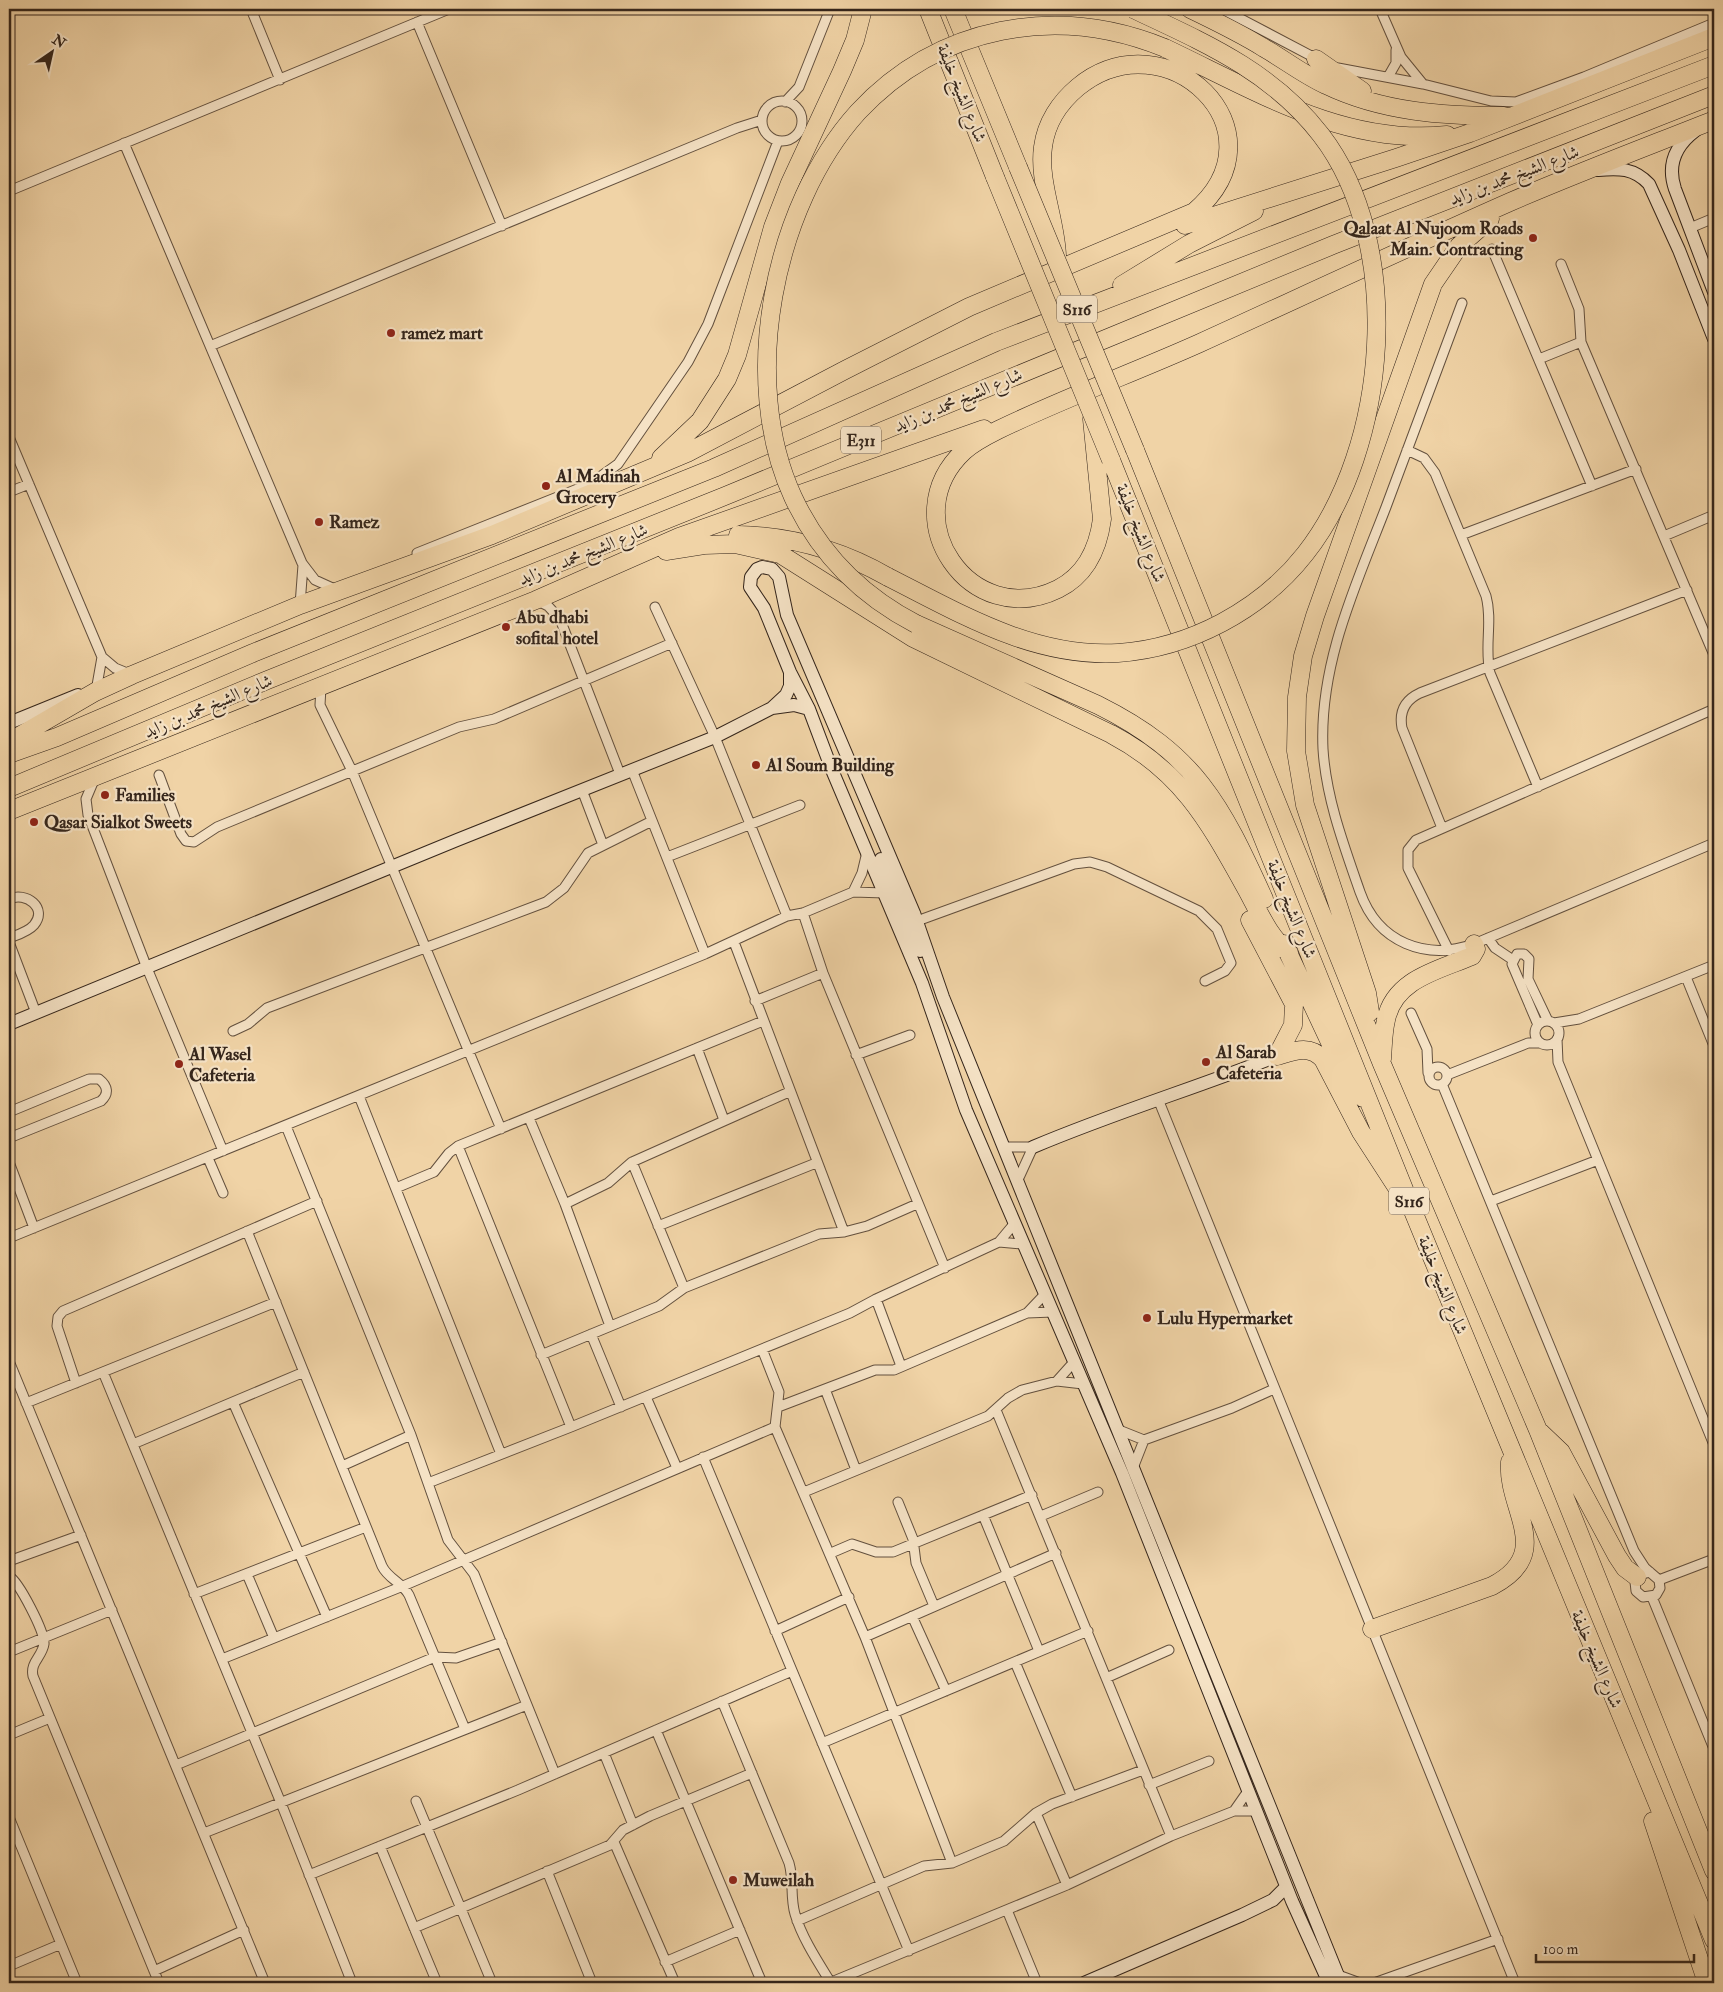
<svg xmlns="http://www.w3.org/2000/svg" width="1723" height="1992" font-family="'IM FELL Double Pica',Amiri,serif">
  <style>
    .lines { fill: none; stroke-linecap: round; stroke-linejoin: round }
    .street-casing { stroke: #63503e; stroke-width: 11 }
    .secondary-casing { stroke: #34251b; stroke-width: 14 }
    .highway-casing { stroke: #34251b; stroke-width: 19 }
    .street { stroke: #f5e2c5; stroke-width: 9 }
    .secondary { stroke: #f5e2c5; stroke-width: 12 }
    .highway { stroke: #f0d3a6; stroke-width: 18 }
    .highway-bridge-casing { stroke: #34251b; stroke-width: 19; stroke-linecap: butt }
    .highway-bridge { stroke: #f0d3a6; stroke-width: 18 }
    .poi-dot { fill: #8f2418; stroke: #f5e2c5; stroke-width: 2 }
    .labels { text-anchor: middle; stroke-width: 4.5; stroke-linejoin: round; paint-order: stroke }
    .shield { fill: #f5e2c5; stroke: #6e5e4e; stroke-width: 1 }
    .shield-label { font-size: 16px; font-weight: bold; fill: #34251b }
    .street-label { font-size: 18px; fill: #34251b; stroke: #f5e2c5 }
    .poi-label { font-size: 18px; font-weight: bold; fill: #34251b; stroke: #f5e2c5; text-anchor: start }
  </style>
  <rect width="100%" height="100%" fill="#f0d3a6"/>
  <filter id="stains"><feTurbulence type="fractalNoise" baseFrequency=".004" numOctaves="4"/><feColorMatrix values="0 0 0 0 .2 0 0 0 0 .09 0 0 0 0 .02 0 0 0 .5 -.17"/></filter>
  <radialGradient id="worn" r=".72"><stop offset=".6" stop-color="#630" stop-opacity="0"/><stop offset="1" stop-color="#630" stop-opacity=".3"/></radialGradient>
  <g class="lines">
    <!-- street casing -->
    <g class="street-casing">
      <path id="street" d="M 251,9 L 280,80
        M 1222,9 L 1319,60
        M 1380,9 L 1401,57 L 1423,84
        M 417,22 L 502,226
        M 1338,68 L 1423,84 L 1491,101 L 1516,102 L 1584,77 L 1714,23
        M 1388,77 L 1396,63 L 1396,50
        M762 121a20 20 0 1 1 40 0a20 20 0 1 1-40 0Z
        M 785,102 L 799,87 L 830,9
        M 124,143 L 302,563 L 315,580 L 337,590
        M 9,191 L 449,9
        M 1690,228 L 1714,218
        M 1492,249 L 1592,486
        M 1561,264 L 1579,309 L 1581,342 L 1714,655
        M 1462,303 C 1436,371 1411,439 1386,507 C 1356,585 1319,663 1323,749 C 1326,798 1344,846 1360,892 C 1378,943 1426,961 1474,944 L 1714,843
        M 210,346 L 737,128 L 762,120
        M 1539,359 L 1581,342
        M 9,437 L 102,657 L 115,668 L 132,675
        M 1407,450 L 1424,458 L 1435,473 L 1486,596 C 1493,621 1484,647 1490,673 L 1538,787
        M 9,492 L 29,484
        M 1461,535 L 1636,469
        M 1664,536 L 1714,515
        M 417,553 L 590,484 L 618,464 L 688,362 L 708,324 L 778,141
        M 536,600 L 548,606 L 560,619 L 620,774
        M 300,605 L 303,565
        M 655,607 L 715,737 L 787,916
        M 321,687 L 320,705 L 352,771 L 501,1129
        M 96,691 L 102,657
        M 632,770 L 705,954
        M 159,775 L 181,834 L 186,841 L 194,842 L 217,827 L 459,727 L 494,719 L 672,643
        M 94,780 L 86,799 L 88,815 L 147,968 L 223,1151
        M 582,790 L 603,845
        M 1442,828 L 1402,728 C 1399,712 1405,700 1420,693 L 1687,590
        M 667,857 L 800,805
        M 853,892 L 862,873 L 867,852
        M 9,899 C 26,891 48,908 34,925 C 28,932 17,935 9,938
        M 803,913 L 823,973 L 945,1268
        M 917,921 L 1074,864 L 1090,862 L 1107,867 L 1199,911 L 1217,929 L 1231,963 L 1225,971 L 1205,981
        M 1488,938 L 1495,948 L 1513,960
        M 9,942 L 36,1013
        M 734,942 L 844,1232
        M 1449,951 L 1408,868 L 1408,850 L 1416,840 L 1714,709
        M 1686,977 L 1714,1046
        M 755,1001 L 823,973
        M 1411,1013 L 1427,1049 L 1428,1073
        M1535 1033a12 12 0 1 1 24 0a12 12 0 1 1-24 0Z
        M 1554,1023 L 1579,1019 L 1714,965
        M 1538,1025 L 1512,964 L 1517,954 L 1524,954 L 1529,959 L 1528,979 L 1548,1021
        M 233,1031 L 248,1024 L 267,1008 L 546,902 L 564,888 L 588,853 L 652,821
        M 1557,1039 L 1558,1062 L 1714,1445
        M 697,1048 L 724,1120
        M 856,1055 L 910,1035
        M1429 1076a9 9 0 1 1 18 0a9 9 0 1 1-18 0Z
        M 1447,1075 L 1528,1043 L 1539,1043
        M 1442,1084 L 1634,1551 L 1645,1568 L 1659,1580 L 1660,1588 L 1656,1595 L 1643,1597 L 1636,1591 L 1635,1582 L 1639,1575 L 1650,1572
        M 359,1096 L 501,1454
        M 1158,1099 L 1515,1983
        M 9,1112 L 89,1079 L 99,1079 C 108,1086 109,1094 101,1101 L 9,1138
        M 529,1118 L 565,1204 L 610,1326
        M 286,1126 L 411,1435 L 448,1540 L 474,1574 L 555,1774
        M 458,1146 L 571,1427
        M 1005,1147 L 1033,1147
        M 208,1158 L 223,1193
        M 9,1162 L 34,1228
        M 632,1162 L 684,1288
        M 1017,1182 L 1033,1147
        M 396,1188 L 434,1172 L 449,1153 L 458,1146 L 763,1021
        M 1491,1201 L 1598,1160
        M 565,1204 L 608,1183 L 632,1162 L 789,1092
        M 658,1226 L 816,1163
        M 247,1231 L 382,1566 C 388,1579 402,1582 409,1595 L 465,1729
        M 9,1238 L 705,954 L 787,916 L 803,913 L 853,892 L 885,893
        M 999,1242 L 1014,1224
        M 876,1299 L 901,1366
        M 1027,1313 L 1053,1312
        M 591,1334 L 621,1407
        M 762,1349 L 779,1392 L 775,1427 L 865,1637 L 952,1863
        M 541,1355 L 659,1306 L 684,1288 L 819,1234 L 844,1232 L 867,1226 L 917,1204
        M 9,1361 L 265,1983
        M 103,1372 L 281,1803 L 352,1983
        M 1057,1381 L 1074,1362
        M 76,1383 L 57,1326 L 58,1317 L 63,1311 L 317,1201
        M 825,1389 L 856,1470
        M 646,1397 L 677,1468
        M 233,1402 L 327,1617
        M 26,1403 L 276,1302
        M 778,1407 L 875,1370 L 894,1370 L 1027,1313 L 1045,1294
        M 996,1410 L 1171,1836
        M 1119,1430 L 1144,1440 L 1232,1408 L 1274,1389
        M 133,1444 L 304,1372
        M 703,1457 L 909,1951
        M 342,1466 L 411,1435
        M 1133,1468 L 1144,1440
        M 428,1483 L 571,1427 L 850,1313 L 876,1299 L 999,1242 L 1022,1244
        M 804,1492 L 988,1416 L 1008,1398 L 1022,1390 L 1057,1381 L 1083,1384
        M 898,1502 L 913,1539 L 916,1563 L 934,1606
        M 983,1515 L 1039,1651
        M 1041,1516 L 1098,1492
        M 831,1553 L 852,1544 L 876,1552 L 893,1552 L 1032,1495
        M 9,1561 L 81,1535
        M 247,1574 L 274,1638
        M 9,1576 C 19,1582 45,1632 44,1644 C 42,1657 30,1662 33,1676 L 159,1983
        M 1659,1580 L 1714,1559
        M 194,1594 L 366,1527
        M 1652,1597 L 1714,1749
        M 912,1616 L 946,1691
        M 775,1631 L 849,1597
        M 865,1637 L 1056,1553
        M 9,1652 L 112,1610
        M 222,1659 L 403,1586 L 775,1427
        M 1015,1662 L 1072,1797
        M 1106,1678 L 1169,1650
        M 722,1701 L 789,1863 C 794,1880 790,1897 795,1914 C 802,1938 818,1962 831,1983
        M 656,1730 L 762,1983
        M 9,1735 L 50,1718
        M 822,1743 L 1088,1631
        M 604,1753 L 633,1825
        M 176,1765 L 435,1657 L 456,1658 L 502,1642
        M 1149,1785 L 1209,1761
        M 416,1801 L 492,1983
        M 1234,1811 L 1248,1791
        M 1036,1813 L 1067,1885
        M 9,1817 L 77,1983
        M 204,1833 L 527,1705
        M 614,1842 L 675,1983
        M 380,1846 L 437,1983
        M 547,1871 L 592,1983
        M 309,1875 L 518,1790 L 792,1671
        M 1007,1910 L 1037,1983
        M 797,1921 L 924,1866 L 952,1863 L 1004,1841 L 1036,1813 L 1052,1804 L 1143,1770
        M 414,1928 L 610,1845 L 623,1830 L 650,1816 L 752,1773
        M 665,1962 L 740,1930
        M 9,1966 L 61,1944
        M 154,1971 L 244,1930
        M 1338,1975 L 1360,1983
        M 829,1983 L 1067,1885 L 1171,1836 L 1234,1811 L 1257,1811
        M 1374,1983 L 1498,1939"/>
    </g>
    <!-- secondary casing -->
    <g class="secondary-casing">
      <path id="secondary" d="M 1695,131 C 1675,146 1667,165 1675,189 L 1714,292
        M 1598,170 C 1619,168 1634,168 1649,184 L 1679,250 L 1714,339
        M 772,708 L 794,705 L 809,709
        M 9,723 L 78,695
        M 881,859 L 920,951
        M 9,1024 L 457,840 L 715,737 L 772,708 L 786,695 L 790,686 L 790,674
        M 1033,1147 C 1113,1113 1196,1088 1277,1056
        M 1084,1983 L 1242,1915 L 1273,1900 L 1286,1887
        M 1329,1983 L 1292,1901 L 1122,1473 L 966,1110 L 922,983 L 832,770 L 809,709 L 790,672 L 764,608 L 750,587 L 751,577 L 757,569 L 762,567 L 772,569 L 779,577 L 787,615 L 914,913 L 943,997 L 1341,1983"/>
    </g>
    <!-- highway casing -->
    <g class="highway-casing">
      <path id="highway" d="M 928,9 L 995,177
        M 953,9 L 1018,167
        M 1190,9 C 1215,21 1240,33 1264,48 C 1285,60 1304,75 1326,85 C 1382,112 1443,116 1504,116
        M 1165,48 C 1254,90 1344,146 1447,135
        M 1316,59 L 1362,91
        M 1185,225 L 1396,158 L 1470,133 L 1714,37
        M 1122,285 L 1189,244 L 1254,211
        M 1092,419 L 1102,519 C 1098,549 1086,575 1058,589 C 971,632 892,518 964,451 C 974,442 986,436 998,430 C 1064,398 1133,373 1200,343 C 1303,296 1406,248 1510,202 C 1577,173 1646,147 1714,120
        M 1135,450 L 1382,1064 L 1538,1430 L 1714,1871
        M 661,458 L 700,421 L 727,379 L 737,355 L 773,227 L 790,183 L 842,71 L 855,40 L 863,9
        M 1111,460 L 1408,1199 L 1714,1940
        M 738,535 C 793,536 841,550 888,577
        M 666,551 L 704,545 L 735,544 L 780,554 L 913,638 L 1111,734 C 1183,772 1209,822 1247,890 C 1259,912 1269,937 1289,953
        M 916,624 L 1098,705 C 1196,754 1221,804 1264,899
        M 9,742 L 95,692 L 132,675 L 300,605 L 492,535 L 687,453 L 845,370 L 969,307 L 1194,212 C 1289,131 1166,15 1078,87 C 1060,102 1046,123 1043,147 C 1038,181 1056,221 1057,256
        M 9,754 L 57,737 L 253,653 L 714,468 L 996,342 L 1714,65
        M 9,788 L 265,681 L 725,496 L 1333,245 L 1714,95
        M 9,811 L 536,600 L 679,537 L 984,429
        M 1250,920 L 1294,1004 L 1293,1025 L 1277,1056
        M 1284,944 L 1342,1068 L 1351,1084 L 1363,1098
        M 1370,1012 L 1367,993 L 1305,805 L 1296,751 L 1297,697 L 1303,656 L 1315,616 L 1433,284 L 1459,246 L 1490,219
        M 1277,1056 C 1294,1051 1309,1044 1323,1059 L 1361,1132 L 1396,1186
        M 1382,1059 C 1383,1046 1383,1032 1386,1020 C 1394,979 1439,970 1472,956 L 1476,949 L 1474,944
        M 1540,1432 L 1561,1452 L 1617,1556 L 1625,1568 L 1637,1577
        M 1372,1629 L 1492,1586 C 1556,1553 1506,1509 1510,1462
        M 1653,1821 L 1707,1983"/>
    </g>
    <!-- street -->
    <use href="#street" class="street"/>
    <!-- secondary -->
    <use href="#secondary" class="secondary"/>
    <!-- highway -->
    <use href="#highway" class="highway"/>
    <!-- highway-bridge casing -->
    <g class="highway-bridge-casing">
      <path id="highway-bridge" d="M 1018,167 L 1135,450
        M 995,177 L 1111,460
        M 888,577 C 961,614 1034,658 1118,653 C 1190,648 1261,610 1305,554 C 1389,448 1405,244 1321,135 C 1272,71 1203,42 1133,9
        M 916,624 C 862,596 819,553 793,497 C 739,381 773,206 858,112 C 939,25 1057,4 1165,48"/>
    </g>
    <!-- highway-bridge -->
    <use href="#highway-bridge" class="highway-bridge"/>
  </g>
  <!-- markers -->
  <g class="poi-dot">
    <circle cx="1533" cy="238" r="5"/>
    <circle cx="391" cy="333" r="5"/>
    <circle cx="546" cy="486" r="5"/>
    <circle cx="319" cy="522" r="5"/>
    <circle cx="506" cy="627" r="5"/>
    <circle cx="756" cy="765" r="5"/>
    <circle cx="105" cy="795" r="5"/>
    <circle cx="34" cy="822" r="5"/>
    <circle cx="1206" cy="1062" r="5"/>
    <circle cx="179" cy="1064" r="5"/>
    <circle cx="1147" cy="1318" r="5"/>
    <circle cx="733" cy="1880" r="5"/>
  </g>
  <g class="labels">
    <!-- shield labels -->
    <g class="shield">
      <rect x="1057" y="295.5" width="40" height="27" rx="4"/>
      <rect x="841" y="426.5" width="40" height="27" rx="4"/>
      <rect x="1389" y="1187.5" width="40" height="27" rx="4"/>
    </g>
    <g class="shield-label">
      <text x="1077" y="315">S116</text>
      <text x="861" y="446">E311</text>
      <text x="1409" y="1207">S116</text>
    </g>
    <!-- street labels -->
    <g class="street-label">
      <text transform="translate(962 93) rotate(68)" y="6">شارع الشيخ خليفة</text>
      <text transform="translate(1514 175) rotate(-21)" y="6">شارع الشيخ محمد بن زايد</text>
      <text transform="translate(958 400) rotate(-23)" y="6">شارع الشيخ محمد بن زايد</text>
      <text transform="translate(1141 533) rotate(68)" y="6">شارع الشيخ خليفة</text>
      <text transform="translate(583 554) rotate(-22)" y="6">شارع الشيخ محمد بن زايد</text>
      <text transform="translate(208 706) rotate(-23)" y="6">شارع الشيخ محمد بن زايد</text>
      <text transform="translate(1292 909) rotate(68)" y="6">شارع الشيخ خليفة</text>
      <text transform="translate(1443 1285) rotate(68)" y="6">شارع الشيخ خليفة</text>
      <text transform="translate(1597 1659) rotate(67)" y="6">شارع الشيخ خليفة</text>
    </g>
    <!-- poi labels -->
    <g class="poi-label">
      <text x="1523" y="234" text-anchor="end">Qalaat Al Nujoom Roads<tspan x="1523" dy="21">Main. Contracting</tspan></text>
      <text x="401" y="339">ramez mart</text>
      <text x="556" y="482">Al Madinah<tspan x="556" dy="21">Grocery</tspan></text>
      <text x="329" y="528">Ramez</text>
      <text x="516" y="623">Abu dhabi<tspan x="516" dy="21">sofital hotel</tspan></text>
      <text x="766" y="771">Al Soum Building</text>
      <text x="115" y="801">Families</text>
      <text x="44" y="828">Qasar Sialkot Sweets</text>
      <text x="1216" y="1058">Al Sarab<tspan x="1216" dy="21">Cafeteria</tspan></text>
      <text x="189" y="1060">Al Wasel<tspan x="189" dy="21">Cafeteria</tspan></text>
      <text x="1157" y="1324">Lulu Hypermarket</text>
      <text x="743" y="1886">Muweilah</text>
    </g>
  </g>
  <!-- margin -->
  <rect width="1723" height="1992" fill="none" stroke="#f0d3a6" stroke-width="30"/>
  <rect x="10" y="10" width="1703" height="1972" fill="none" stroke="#34251b" stroke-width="2.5"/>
  <rect x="15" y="15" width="1693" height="1962" fill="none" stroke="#34251b"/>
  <!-- north arrow -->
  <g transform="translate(52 52) rotate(34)" stroke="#f5e2c5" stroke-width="4" paint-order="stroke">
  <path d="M0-4L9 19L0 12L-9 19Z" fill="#34251b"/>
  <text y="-8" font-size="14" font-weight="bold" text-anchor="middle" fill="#34251b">N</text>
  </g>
  <!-- scale -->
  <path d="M1536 1954v8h158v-8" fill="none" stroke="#34251b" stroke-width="2.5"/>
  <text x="1543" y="1954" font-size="15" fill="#34251b" stroke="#f5e2c5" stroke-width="4" paint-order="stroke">100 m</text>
  <rect width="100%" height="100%" filter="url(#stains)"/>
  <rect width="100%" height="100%" fill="url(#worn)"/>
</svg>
